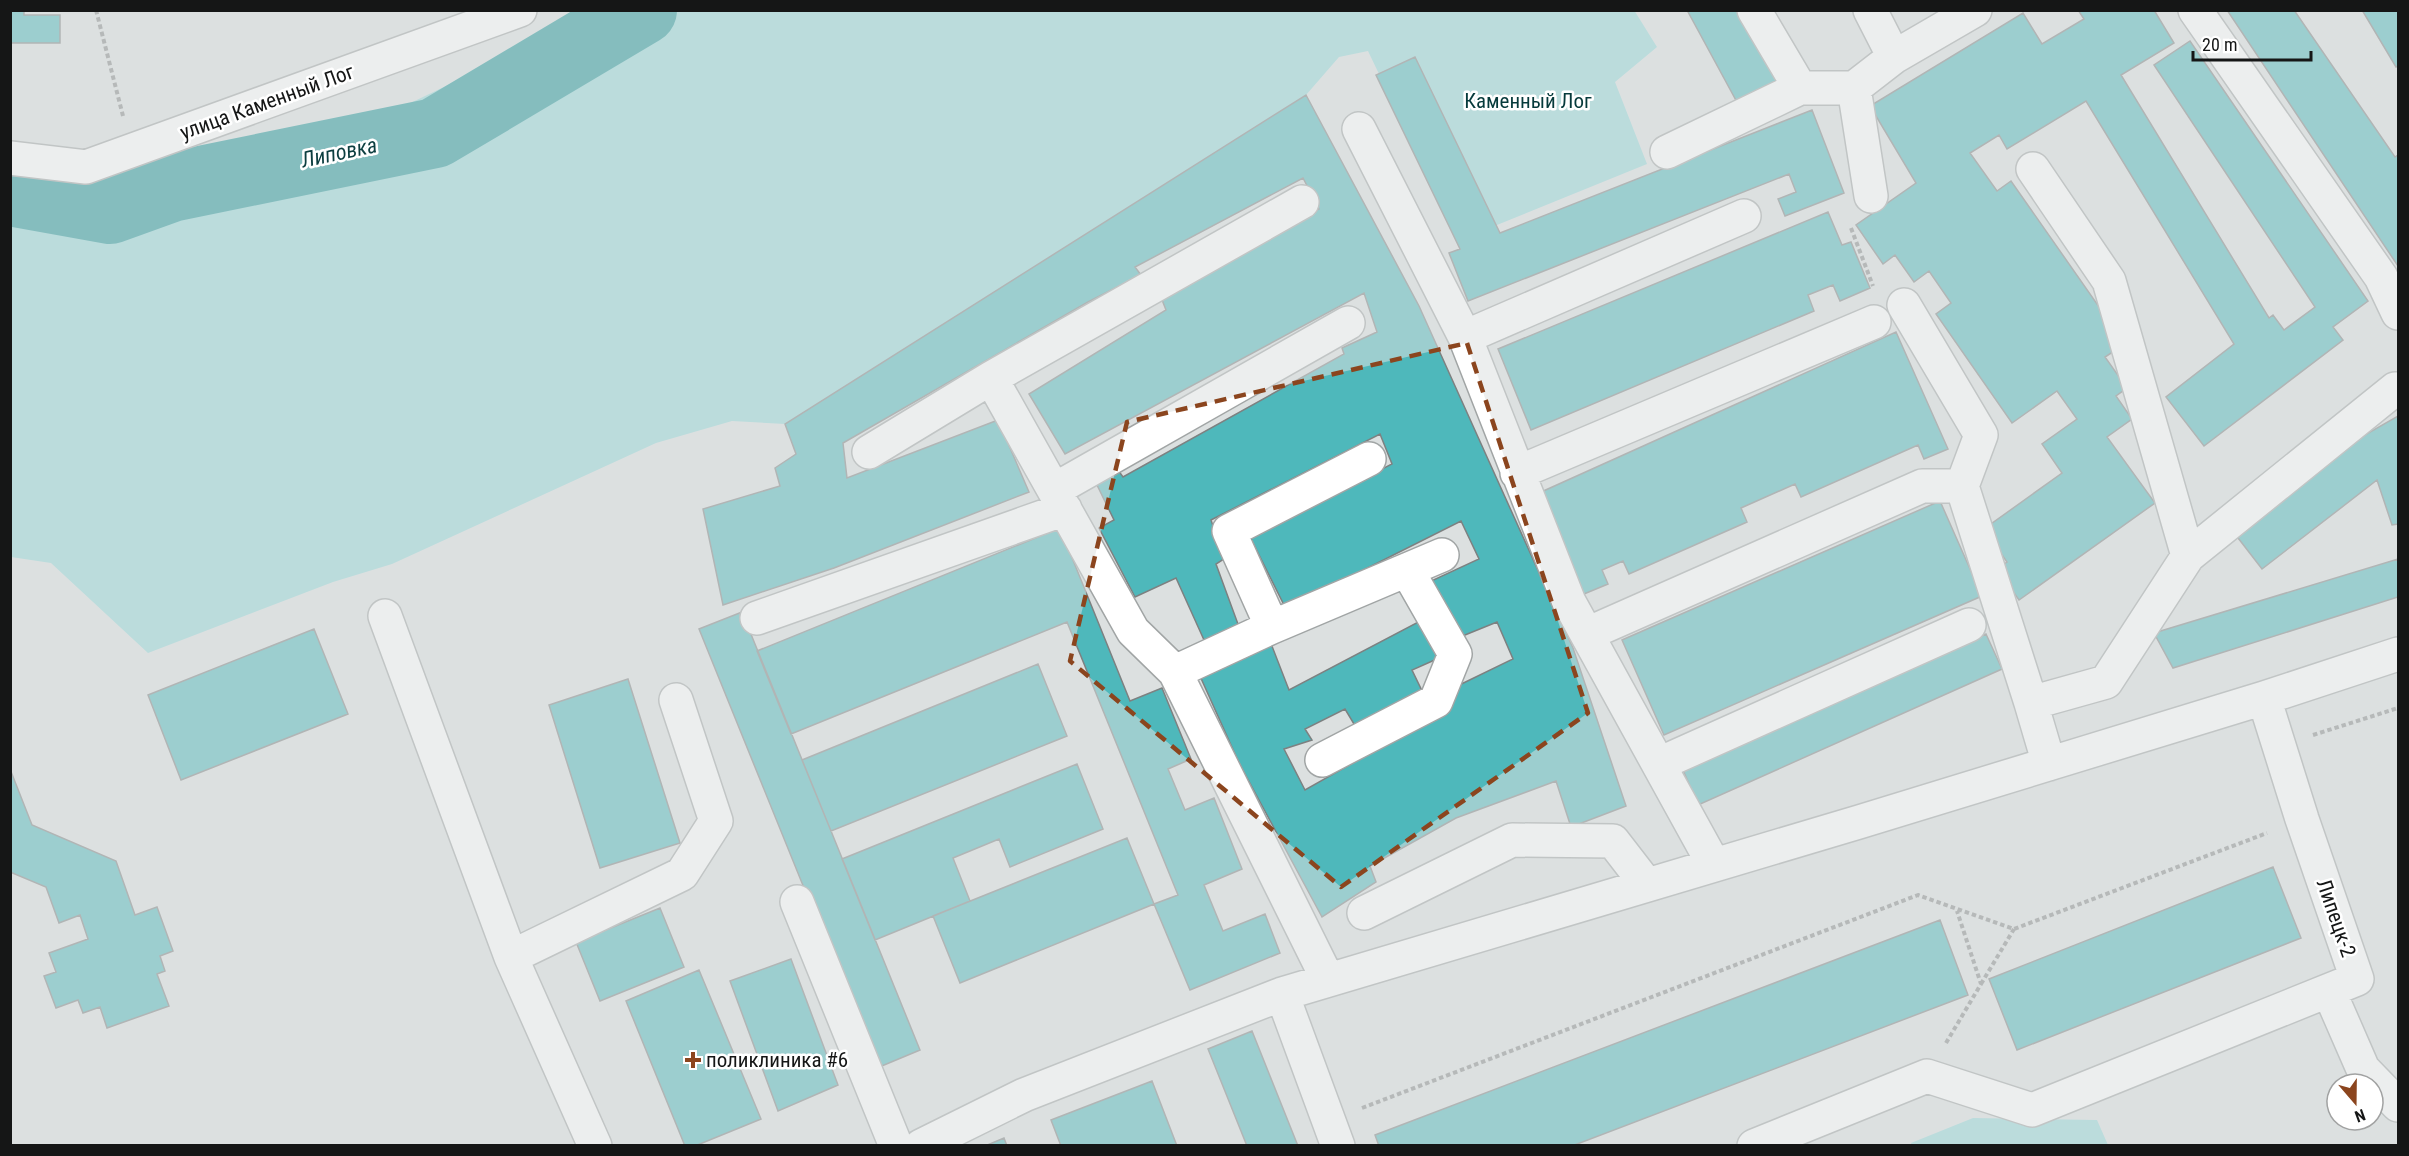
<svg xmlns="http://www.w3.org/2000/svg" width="2409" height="1156" font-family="'Roboto Condensed',sans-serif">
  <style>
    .green { fill: #93d7d8 }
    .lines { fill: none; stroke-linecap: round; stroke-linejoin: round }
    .river { stroke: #1c9395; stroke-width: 70 }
    .building { fill: #4eb8bb; stroke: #7d8181; stroke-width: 1.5 }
    .minor-casing { stroke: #a1a5a5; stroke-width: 36 }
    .path { stroke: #888b8b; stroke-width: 4; stroke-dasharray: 4.5 3; stroke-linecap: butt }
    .minor { stroke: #fff; stroke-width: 33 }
    .marked { fill: none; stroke: #8b451e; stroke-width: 4.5; stroke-dasharray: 12 8; stroke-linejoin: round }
    .poi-dot { fill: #8b451e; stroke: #fff; stroke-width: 2 }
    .labels { text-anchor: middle; stroke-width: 5; stroke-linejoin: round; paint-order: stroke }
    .park-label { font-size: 21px; fill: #063a3b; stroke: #fff }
    .street-label { font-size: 21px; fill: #151616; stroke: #fff }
    .poi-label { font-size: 21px; fill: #151616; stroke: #fff; text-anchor: start }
    .water-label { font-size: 22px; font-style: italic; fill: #0c3e40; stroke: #fff }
  </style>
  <rect width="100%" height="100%" fill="#dce0e0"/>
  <!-- green -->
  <path class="green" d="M 1634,10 L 1657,47 L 1615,82 L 1647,164 L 1492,227 L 1379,74 L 1368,51 L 1339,57 L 1306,95 L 785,424 L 732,421 L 656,443 L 392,564 L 333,582 L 148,653 L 51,563 L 11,557 L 10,166 L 198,205 L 602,11 Z
    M 1973,1118 L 2097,1120 L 2108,1145 L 1912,1146 L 1911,1143 Z"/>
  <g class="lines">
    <!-- river -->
    <path class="river" d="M 10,191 L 110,209 L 171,187 L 435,133 L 642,10"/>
  </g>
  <!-- building -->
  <path class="building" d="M 10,10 L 24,10 L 24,15 L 60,15 L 60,43 L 10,43 Z
    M 1687,10 L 1744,10 L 1782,80 L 1738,104 Z
    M 2078,10 L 2154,10 L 2174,43 L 2121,75 L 2269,318 L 2273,315 L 2284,330 L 2315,307 L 2154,65 L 2190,41 L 2368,301 L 2333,327 L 2343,340 L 2204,446 L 2166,397 L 2234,344 L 2086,101 L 2007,149 L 1999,135 L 1970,153 L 1997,191 L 2011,181 L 2125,344 L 2105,357 L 2127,388 L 2116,396 L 2132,419 L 2107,437 L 2155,503 L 2019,600 L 1997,569 L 2007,562 L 1984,529 L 2062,473 L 2042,444 L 2077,419 L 2057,391 L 2012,423 L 1936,314 L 1951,303 L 1929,271 L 1914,282 L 1895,255 L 1883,264 L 1856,225 L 1916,183 L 1870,106 L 2023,13 L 2042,44 L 2084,19 Z
    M 2227,10 L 2294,10 L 2395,157 L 2398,155 L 2398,266 Z
    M 2362,10 L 2398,10 L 2398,66 L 2396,67 Z
    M 1415,57 L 1500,233 L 1812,110 L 1844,193 L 1785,216 L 1778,199 L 1796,192 L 1789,174 L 1468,301 L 1449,253 L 1460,249 L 1376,75 Z
    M 1306,95 L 1419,306 L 1573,648 L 1626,806 L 1571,827 L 1556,781 L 1456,818 L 1370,866 L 1376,882 L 1322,917 L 1239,763 L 1200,676 L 1270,641 L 1289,690 L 1424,619 L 1439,658 L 1412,670 L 1424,695 L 1357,729 L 1345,709 L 1305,729 L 1312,740 L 1284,749 L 1305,790 L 1452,707 L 1447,691 L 1513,659 L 1497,622 L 1460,637 L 1429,582 L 1479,559 L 1461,521 L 1286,609 L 1250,537 L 1392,464 L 1380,434 L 1211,520 L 1224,559 L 1216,564 L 1242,635 L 1209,651 L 1176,578 L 1135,597 L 1099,528 L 1114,520 L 1097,485 L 1118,470 L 1123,477 L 1344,354 L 1342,348 L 1377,332 L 1364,293 L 1065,454 L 1029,394 L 1166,310 L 1159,292 L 1319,209 L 1303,178 L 1135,267 L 1141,275 L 1088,302 L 843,443 L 847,478 L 998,420 L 1029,492 L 834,568 L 723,605 L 703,509 L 780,486 L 775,468 L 796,454 L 785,424 Z
    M 1828,212 L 1842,245 L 1851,242 L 1870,288 L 1840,301 L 1833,285 L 1808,295 L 1814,311 L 1531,430 L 1498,349 Z
    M 1896,332 L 1948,449 L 1924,459 L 1918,445 L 1801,497 L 1795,484 L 1741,508 L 1747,522 L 1629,574 L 1623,561 L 1602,570 L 1608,584 L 1584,594 L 1539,493 Z
    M 2398,416 L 2398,524 L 2392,525 L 2377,480 L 2262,569 L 2235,534 L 2335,452 Z
    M 1940,501 L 1982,596 L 1664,735 L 1622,640 Z
    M 1060,528 L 1130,701 L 1162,688 L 1191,759 L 1168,769 L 1185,810 L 1214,798 L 1242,869 L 1204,885 L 1223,931 L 1265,914 L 1280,953 L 1190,990 L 1154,904 L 1178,895 L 1067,622 L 791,734 L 757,651 Z
    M 2398,559 L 2398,597 L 2173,668 L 2154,633 Z
    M 742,612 L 920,1050 L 877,1068 L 699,629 Z
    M 314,629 L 348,714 L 181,780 L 148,695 Z
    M 1986,634 L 2002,669 L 1698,805 L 1683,770 Z
    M 1038,664 L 1067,736 L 831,831 L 802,760 Z
    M 628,679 L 680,843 L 600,868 L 549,705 Z
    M 1077,764 L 1103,829 L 1010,867 L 999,839 L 953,858 L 970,901 L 875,940 L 842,859 Z
    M 10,769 L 32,825 L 116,861 L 135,915 L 157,907 L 173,951 L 160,956 L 165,971 L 157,974 L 169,1006 L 107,1028 L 100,1007 L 83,1013 L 78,1000 L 56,1008 L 44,976 L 56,972 L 49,953 L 88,939 L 80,915 L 59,923 L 46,887 L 10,872 Z
    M 1127,838 L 1154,904 L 960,983 L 933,916 Z
    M 2273,867 L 2301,938 L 2017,1050 L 1989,979 Z
    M 660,908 L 684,967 L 600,1001 L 576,942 Z
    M 1940,920 L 1968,995 L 1572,1146 L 1379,1146 L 1375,1135 Z
    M 791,959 L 838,1085 L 778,1111 L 730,981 Z
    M 699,970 L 761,1119 L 695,1146 L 685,1146 L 626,1001 Z
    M 1252,1031 L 1298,1146 L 1247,1146 L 1208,1049 Z
    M 1152,1081 L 1177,1146 L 1061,1146 L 1051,1120 Z
    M 1004,1138 L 1007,1146 L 985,1146 Z"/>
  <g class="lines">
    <!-- minor casing -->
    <g class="minor-casing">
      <path id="minor" d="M 1754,10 L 1800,88 L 1854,88
        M 1870,10 L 1894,57 L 1975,10
        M 2195,10 L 2381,277 L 2398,313
        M 1359,129 L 1465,337
        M 1667,152 L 1800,88
        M 10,158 L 86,167 L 520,10
        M 2033,169 L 2109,281 L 2188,556
        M 1871,196 L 1854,88 L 1894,57
        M 1302,202 L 991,378 L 1133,631 L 1175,672 L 1328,980
        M 1904,305 L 1981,435 L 1962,486 L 2031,703 L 2106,682 L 2188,556 L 2395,389 L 2398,389
        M 869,452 L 991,378
        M 1517,473 L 1874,322
        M 1054,490 L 1348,323
        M 385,616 L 511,957 L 595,1146
        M 757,618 L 1065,509
        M 1272,627 L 1442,555
        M 1587,634 L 1922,486 L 1962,486
        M 1175,672 L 1272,627 L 1229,531 L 1369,459
        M 2031,703 L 2049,764
        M 1322,760 L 1436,701 L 1455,654 L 1407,570
        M 1659,764 L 1969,625
        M 1714,865 L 1569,602 L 1465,337 L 1744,216
        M 797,902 L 896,1146
        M 1364,913 L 1512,840 L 1613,841 L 1647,885
        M 511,957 L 682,874 L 716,821 L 676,700
        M 2329,991 L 2363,1069 L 2398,1105
        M 1282,994 L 1338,1146
        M 921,1146 L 1024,1095 L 1282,994 L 1859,822 L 2264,698 L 2398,654
        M 1754,1146 L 1927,1076 L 2032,1110 L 2357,979 L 2302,819 L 2264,698"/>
    </g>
    <!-- path -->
    <path class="path" d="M 96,10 L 123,116
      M 1851,228 L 1873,286
      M 2313,735 L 2398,708
      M 1981,984 L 2014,929
      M 1946,1043 L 1981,984 L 1957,911
      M 1362,1108 L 1918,895 L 2014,929 L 2267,833"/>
    <!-- minor -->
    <use href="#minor" class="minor"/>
  </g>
  <!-- marked area -->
  <path d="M0 0H2409V1156H0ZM 1467,343 L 1588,713 L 1341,887 L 1070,661 L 1127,422 Z" fill="#dce0e0" fill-opacity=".55" fill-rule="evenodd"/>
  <path class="marked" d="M 1467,343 L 1588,713 L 1341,887 L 1070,661 L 1127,422 Z"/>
  <!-- markers -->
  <path class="poi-dot" d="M690 1051h6v6h6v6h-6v6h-6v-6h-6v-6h6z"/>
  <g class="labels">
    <!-- park labels -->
    <g class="park-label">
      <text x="1528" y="108">Каменный Лог</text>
    </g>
    <!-- street labels -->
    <g class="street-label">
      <text transform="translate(267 102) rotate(-20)" y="7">улица Каменный Лог</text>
      <text transform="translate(2336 918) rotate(71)" y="7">Липецк-2</text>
    </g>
    <!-- poi labels -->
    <g class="poi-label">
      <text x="706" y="1067">поликлиника #6</text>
    </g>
    <!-- water labels -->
    <g class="water-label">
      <text transform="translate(339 152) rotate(-12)" y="8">Липовка</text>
    </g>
  </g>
  <!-- border -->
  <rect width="2409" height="1156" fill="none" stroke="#151616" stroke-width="24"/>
  <!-- north arrow -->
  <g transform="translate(2355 1102) rotate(160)"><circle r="28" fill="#ffffff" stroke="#a1a2a2" stroke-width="1.5"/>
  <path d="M0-4.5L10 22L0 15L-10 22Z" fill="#8b451e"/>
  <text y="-9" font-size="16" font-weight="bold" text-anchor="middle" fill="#151616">N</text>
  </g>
  <!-- scale -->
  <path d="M2193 51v9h118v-9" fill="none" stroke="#151616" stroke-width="3"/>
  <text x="2202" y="51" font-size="18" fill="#151616" stroke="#ffffff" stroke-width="4.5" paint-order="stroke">20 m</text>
</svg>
